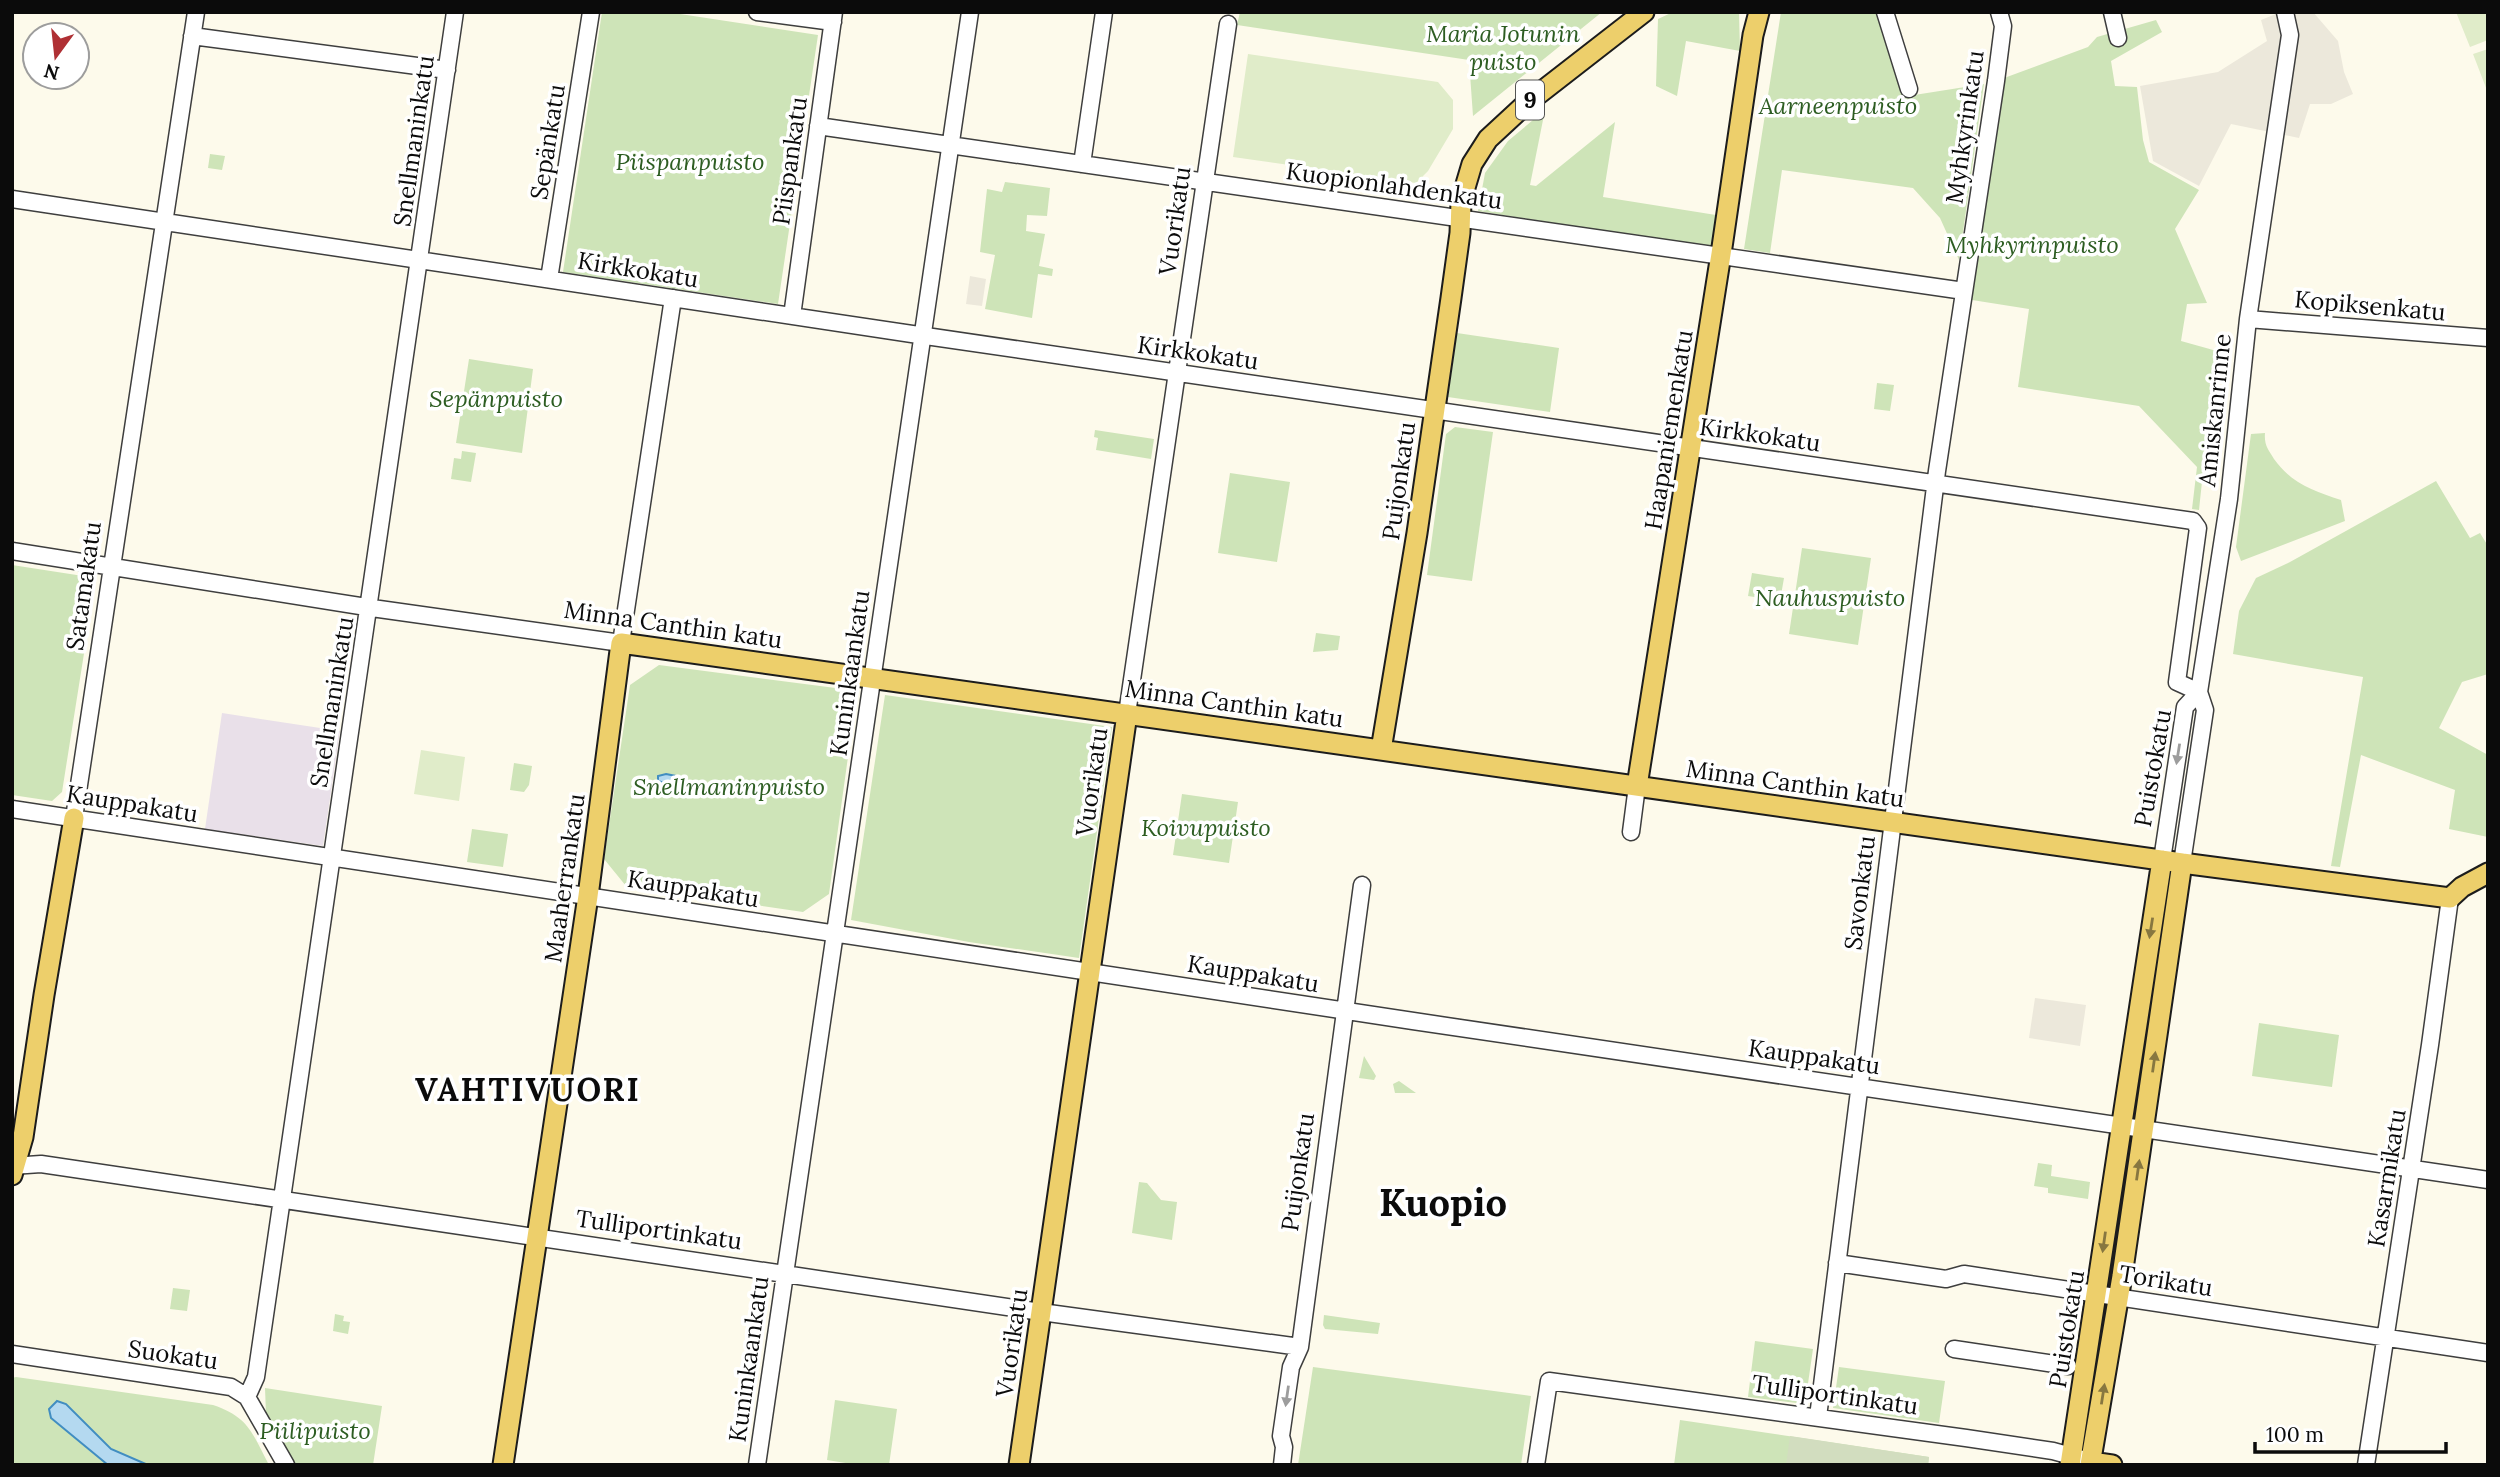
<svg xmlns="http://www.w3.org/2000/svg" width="2500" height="1477" font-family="Lora,serif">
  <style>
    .industrial { fill: #e9e0e9 }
    .green { fill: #cee4b8 }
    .cemetery { fill: #d2ddbf }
    .pitch { fill: #e0ecc9 }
    .plaza { fill: #ece8db }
    .water { fill: #b4d9f0; stroke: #418dc1; stroke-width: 2 }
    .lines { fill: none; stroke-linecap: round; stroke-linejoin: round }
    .minor-casing { stroke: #3e3e3e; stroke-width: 19 }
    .major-casing { stroke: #1c1c1c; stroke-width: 23 }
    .minor { stroke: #fff; stroke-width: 16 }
    .major { stroke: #edcf6b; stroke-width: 19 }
    .oneway { fill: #9d9d9d }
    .oneway2 { fill: #877740 }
    .labels { text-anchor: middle; stroke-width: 7; stroke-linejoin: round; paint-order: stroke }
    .shield { fill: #fff; stroke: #545454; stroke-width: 2 }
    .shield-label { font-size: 23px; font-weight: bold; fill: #0b0b0b }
    .park-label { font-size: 24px; font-style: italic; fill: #2d5d22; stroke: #fff }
    .street-label { font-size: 24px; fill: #0b0b0b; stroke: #fff }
    .district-label { font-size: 32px; font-weight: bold; letter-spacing: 2px; fill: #0b0b0b; stroke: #fff }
    .town-label { font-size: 38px; font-weight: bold; fill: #0b0b0b; stroke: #fff }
  </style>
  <rect width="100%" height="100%" fill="#fdfaeb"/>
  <!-- industrial -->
  <path class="industrial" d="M 222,713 L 340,731 L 323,846 L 205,829 Z"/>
  <!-- green -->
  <path class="green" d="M 602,12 L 667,12 L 818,35 L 778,304 L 563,272 Z
    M 1240,12 L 1602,12 L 1473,116 L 1469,60 L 1237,25 Z
    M 1673,12 L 1739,12 L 1740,51 L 1686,41 L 1677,96 L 1656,86 L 1658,19 Z
    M 1781,12 L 1885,12 L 1908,96 L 1984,84 L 1959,260 L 1940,218 L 1913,188 L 1782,170 L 1770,253 L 1744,249 Z
    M 2156,20 L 2162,32 L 2111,61 L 2115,86 L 2137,87 L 2143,140 L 2149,162 L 2199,190 L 2175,229 L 2207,303 L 2187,304 L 2181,341 L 2224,353 L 2212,386 L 2199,510 L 2192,509 L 2197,467 L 2139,406 L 2018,387 L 2029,309 L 1972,300 L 1964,291 L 1996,81 L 2088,47 L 2097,37 Z
    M 1545,110 L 1530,185 L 1536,186 L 1615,122 L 1603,197 L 1716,215 L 1717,249 L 1478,211 L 1485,173 L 1508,141 Z
    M 210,154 L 225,156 L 222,170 L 208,168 Z
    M 1005,182 L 1050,188 L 1047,216 L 1027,215 L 1026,231 L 1045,234 L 1039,266 L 1053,269 L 1052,276 L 1038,274 L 1032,318 L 985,309 L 995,255 L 980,252 L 987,189 L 1002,192 Z
    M 1457,333 L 1559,348 L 1550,412 L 1448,397 Z
    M 469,359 L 533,369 L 522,453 L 456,443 Z
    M 1877,383 L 1894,385 L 1890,411 L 1874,409 Z
    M 1455,427 L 1493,432 L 1472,581 L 1427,575 L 1446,434 Z
    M 1095,430 L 1154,439 L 1151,459 L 1096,450 L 1098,438 L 1094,437 Z
    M 2265,433 C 2264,445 2268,449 2274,459 C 2291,483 2314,491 2341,500 L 2345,521 L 2241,561 L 2236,547 L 2251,434 Z
    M 462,451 L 476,453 L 471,482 L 451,479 L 454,458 L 461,459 Z
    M 1230,473 L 1290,482 L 1277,562 L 1218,553 Z
    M 2436,481 L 2470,538 L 2480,533 L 2488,546 L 2488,674 L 2462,682 L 2439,728 L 2488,755 L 2488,837 L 2449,829 L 2455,790 L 2361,755 L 2340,867 L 2331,866 L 2363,677 L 2233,654 L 2239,611 L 2256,578 L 2290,562 Z
    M 1802,548 L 1871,558 L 1858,645 L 1789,634 Z
    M 12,565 L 96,578 L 62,792 L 52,801 L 12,795 Z
    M 1752,573 L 1784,578 L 1780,601 L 1748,596 Z
    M 1316,633 L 1340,636 L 1338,650 L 1313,652 Z
    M 659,665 L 851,690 L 856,699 L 829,894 L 803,912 L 626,886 L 604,859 L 630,685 Z
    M 885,695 L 1112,727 L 1079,958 L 969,942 L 851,920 Z
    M 514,763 L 532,766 L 529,785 L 524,792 L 510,790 Z
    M 1182,794 L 1238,802 L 1229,863 L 1173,855 Z
    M 472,829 L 508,834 L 503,867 L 467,862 Z
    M 2259,1023 L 2339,1035 L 2332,1087 L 2252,1076 Z
    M 1364,1056 L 1376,1076 L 1374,1080 L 1359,1078 Z
    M 1399,1081 L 1416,1093 L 1395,1093 L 1393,1084 Z
    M 2038,1163 L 2052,1165 L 2051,1176 L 2090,1182 L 2088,1199 L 2048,1193 L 2048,1188 L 2034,1186 Z
    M 1139,1182 L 1147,1183 L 1161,1200 L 1177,1202 L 1172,1240 L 1132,1233 Z
    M 173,1288 L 190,1290 L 187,1311 L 170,1309 Z
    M 335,1314 L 344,1316 L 343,1321 L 350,1322 L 348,1334 L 333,1331 Z
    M 1324,1315 L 1380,1323 L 1378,1334 L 1325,1329 L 1323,1325 Z
    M 1755,1341 L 1813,1349 L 1805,1404 L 1748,1397 Z
    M 1313,1367 L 1531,1396 L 1521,1465 L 1298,1465 Z
    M 1839,1367 L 1945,1381 L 1939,1423 L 1833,1408 Z
    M 16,1377 L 213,1405 C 249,1417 252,1433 269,1465 L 12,1465 L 12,1378 Z
    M 265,1388 L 382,1406 L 373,1465 L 293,1465 L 266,1414 Z
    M 835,1400 L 897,1409 L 889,1465 L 858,1465 L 827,1460 Z
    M 1680,1420 L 1929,1457 L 1928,1465 L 1674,1465 Z"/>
  <!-- cemetery -->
  <path class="cemetery" d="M 1790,1436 L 1929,1457 L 1928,1465 L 1786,1465 Z"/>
  <!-- pitch -->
  <path class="pitch" d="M 2456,12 L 2488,12 L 2488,40 L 2470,47 Z
    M 2488,49 L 2488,93 L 2473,54 Z
    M 1248,54 L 1438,82 L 1453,100 L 1453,129 L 1428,171 L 1416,183 L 1233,157 Z
    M 421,750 L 465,757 L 459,801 L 414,794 Z"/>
  <!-- plaza -->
  <path class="plaza" d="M 2281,12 L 2313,12 L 2338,41 L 2344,72 L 2353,94 L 2331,104 L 2310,104 L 2299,138 L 2231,124 L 2199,186 L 2153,161 L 2140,86 L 2218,72 L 2267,41 L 2261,20 Z
    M 970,276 L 986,279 L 982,306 L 966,304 Z
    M 2035,998 L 2086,1005 L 2080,1046 L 2029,1038 Z"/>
  <!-- water -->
  <path class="water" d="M 666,774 L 681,777 L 686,783 L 674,786 L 658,781 L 658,776 Z
    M 57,1401 L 66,1404 L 111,1449 L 148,1465 L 108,1465 L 51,1418 L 49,1409 Z"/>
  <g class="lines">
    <!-- minor casing -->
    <g class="minor-casing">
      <path id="minor" d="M 757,12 L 833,22
        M 1885,12 L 1909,89
        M 2112,12 L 2118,38
        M 192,36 L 447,70
        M 818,126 L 1964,291
        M 1082,164 L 1104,12
        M 12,199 L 912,334 L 2193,521 L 2198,528 L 2177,682 L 2199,692
        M 549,279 L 591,12
        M 792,316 L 834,12
        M 2248,319 L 2488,338
        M 12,551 L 379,609 L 621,643 L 673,298
        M 1127,714 L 1228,24
        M 12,809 L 1413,1021 L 2488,1180
        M 74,818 L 196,12
        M 1631,832 L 1637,786
        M 2162,860 L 2185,707 L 2199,692
        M 2182,863 L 2205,710 L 2199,692 L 2229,499 L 2248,319 L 2290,35 L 2285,12
        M 12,1166 L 41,1164 L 1041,1312 L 1300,1347
        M 1837,1263 L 1946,1279 L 1964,1274 L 2488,1353
        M 1954,1349 L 2068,1366
        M 12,1354 L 231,1387 L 247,1397 L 286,1465
        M 247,1397 L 256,1377 C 320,922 391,467 455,12
        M 1818,1417 L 1937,471 L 1996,81 L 2003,26 L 1999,12
        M 757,1465 L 970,12
        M 1282,1465 L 1284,1447 L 1281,1436 L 1291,1367 L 1300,1347 L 1362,885
        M 1536,1465 L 1549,1381 L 1966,1438 L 2053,1451 L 2082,1459
        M 2366,1465 L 2430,1045 L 2450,898"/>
    </g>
    <!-- major casing -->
    <g class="major-casing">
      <path id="major" d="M 1381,750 L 1417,533 L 1451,298 L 1460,233 L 1461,201 L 1472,164 L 1488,139 L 1527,103 L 1644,12
        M 1637,786 L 1721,254 L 1753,35 L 1759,12
        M 12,1175 L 23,1137 L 44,995 L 74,818
        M 2091,1462 L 2112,1465
        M 503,1465 L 588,896 L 621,643 L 2182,863 L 2450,898 L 2462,887 L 2488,873
        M 1019,1465 L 1127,714
        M 2070,1465 L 2162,860
        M 2090,1465 L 2122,1276 L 2182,863"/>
    </g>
    <!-- minor -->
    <use href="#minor" class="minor"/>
    <!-- major -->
    <use href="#major" class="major"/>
  </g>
  <!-- one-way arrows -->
  <defs><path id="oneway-solid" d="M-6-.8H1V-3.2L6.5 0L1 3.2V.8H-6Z" transform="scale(1.75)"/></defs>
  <g class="oneway">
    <use href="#oneway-solid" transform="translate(2178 754) rotate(99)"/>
    <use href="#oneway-solid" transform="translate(1287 1396) rotate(98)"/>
  </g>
  <g class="oneway2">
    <use href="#oneway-solid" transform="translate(2151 928) rotate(99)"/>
    <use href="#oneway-solid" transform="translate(2154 1062) rotate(-82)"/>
    <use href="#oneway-solid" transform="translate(2138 1170) rotate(-82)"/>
    <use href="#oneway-solid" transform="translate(2104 1242) rotate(98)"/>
    <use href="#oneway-solid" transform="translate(2103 1394) rotate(-81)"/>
  </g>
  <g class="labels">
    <!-- shield labels -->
    <rect class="shield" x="1516" y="80.5" width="28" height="39" rx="5"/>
    <g class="shield-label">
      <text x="1530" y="108">9</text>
    </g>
    <!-- park labels -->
    <g class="park-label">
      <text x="1503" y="42">Maria Jotunin<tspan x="1503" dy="28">puisto</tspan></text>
      <text x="1838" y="114">Aarneenpuisto</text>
      <text x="690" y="170">Piispanpuisto</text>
      <text x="2032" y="253">Myhkyrinpuisto</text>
      <text x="496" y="407">Sepänpuisto</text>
      <text x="1830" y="606">Nauhuspuisto</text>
      <text x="729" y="795">Snellmaninpuisto</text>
      <text x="1206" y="836">Koivupuisto</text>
      <text x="315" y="1439">Piilipuisto</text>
    </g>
    <!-- street labels -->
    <g class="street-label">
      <text transform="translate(1965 127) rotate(-82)" y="8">Myhkyrinkatu</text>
      <text transform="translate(414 141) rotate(-82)" y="8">Snellmaninkatu</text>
      <text transform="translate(548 142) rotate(-81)" y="8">Sepänkatu</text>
      <text transform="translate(790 161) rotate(-82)" y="8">Piispankatu</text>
      <text transform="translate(1394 186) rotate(8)" y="8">Kuopionlahdenkatu</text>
      <text transform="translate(1175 221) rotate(-82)" y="8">Vuorikatu</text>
      <text transform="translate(638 270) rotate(9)" y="8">Kirkkokatu</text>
      <text transform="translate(2370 306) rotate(5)" y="8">Kopiksenkatu</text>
      <text transform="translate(1198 353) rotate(8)" y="8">Kirkkokatu</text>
      <text transform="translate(2215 410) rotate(-84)" y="8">Amiskanrinne</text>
      <text transform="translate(1669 430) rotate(-81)" y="8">Haapaniemenkatu</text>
      <text transform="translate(1760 435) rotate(8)" y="8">Kirkkokatu</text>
      <text transform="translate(1399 481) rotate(-82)" y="8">Puijonkatu</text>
      <text transform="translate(84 586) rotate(-82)" y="8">Satamakatu</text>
      <text transform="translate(673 625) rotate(8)" y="8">Minna Canthin katu</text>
      <text transform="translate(850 673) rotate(-82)" y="8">Kuninkaankatu</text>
      <text transform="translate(332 702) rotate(-81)" y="8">Snellmaninkatu</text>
      <text transform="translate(1234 704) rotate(8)" y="8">Minna Canthin katu</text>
      <text transform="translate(2153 768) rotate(-80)" y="8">Puistokatu</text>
      <text transform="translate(1092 782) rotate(-82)" y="8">Vuorikatu</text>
      <text transform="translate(1795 784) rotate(8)" y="8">Minna Canthin katu</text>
      <text transform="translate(132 804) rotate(9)" y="8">Kauppakatu</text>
      <text transform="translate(565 878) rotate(-82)" y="8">Maaherrankatu</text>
      <text transform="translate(693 889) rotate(9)" y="8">Kauppakatu</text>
      <text transform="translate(1860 893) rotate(-83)" y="8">Savonkatu</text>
      <text transform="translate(1253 974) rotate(9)" y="8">Kauppakatu</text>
      <text transform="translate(1814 1057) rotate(8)" y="8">Kauppakatu</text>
      <text transform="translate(1298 1172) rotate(-82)" y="8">Puijonkatu</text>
      <text transform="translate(2387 1178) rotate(-81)" y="8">Kasarmikatu</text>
      <text transform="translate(659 1230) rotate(8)" y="8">Tulliportinkatu</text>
      <text transform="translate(2166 1281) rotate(9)" y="8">Torikatu</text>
      <text transform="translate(2067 1329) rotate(-81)" y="8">Puistokatu</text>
      <text transform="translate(1012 1343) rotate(-82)" y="8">Vuorikatu</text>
      <text transform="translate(173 1355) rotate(8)" y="8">Suokatu</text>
      <text transform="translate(749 1359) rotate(-82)" y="8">Kuninkaankatu</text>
      <text transform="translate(1835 1395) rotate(8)" y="8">Tulliportinkatu</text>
    </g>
    <!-- district labels -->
    <g class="district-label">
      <text x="528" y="1101">VAHTIVUORI</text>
    </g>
    <!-- town labels -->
    <g class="town-label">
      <text x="1443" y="1216">Kuopio</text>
    </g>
  </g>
  <!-- border -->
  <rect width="2500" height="1477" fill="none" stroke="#0b0b0b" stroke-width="28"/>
  <!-- north arrow -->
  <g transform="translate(56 56) rotate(195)"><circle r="33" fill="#ffffff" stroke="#9d9d9d" stroke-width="2"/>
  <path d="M0-5L12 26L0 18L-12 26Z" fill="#af3034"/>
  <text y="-10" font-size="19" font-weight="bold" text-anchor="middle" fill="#0b0b0b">N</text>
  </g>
  <!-- scale -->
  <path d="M2255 1442v10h191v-10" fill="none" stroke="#0b0b0b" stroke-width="3.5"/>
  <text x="2266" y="1442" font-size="21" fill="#0b0b0b" stroke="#ffffff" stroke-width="5" paint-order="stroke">100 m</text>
</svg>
